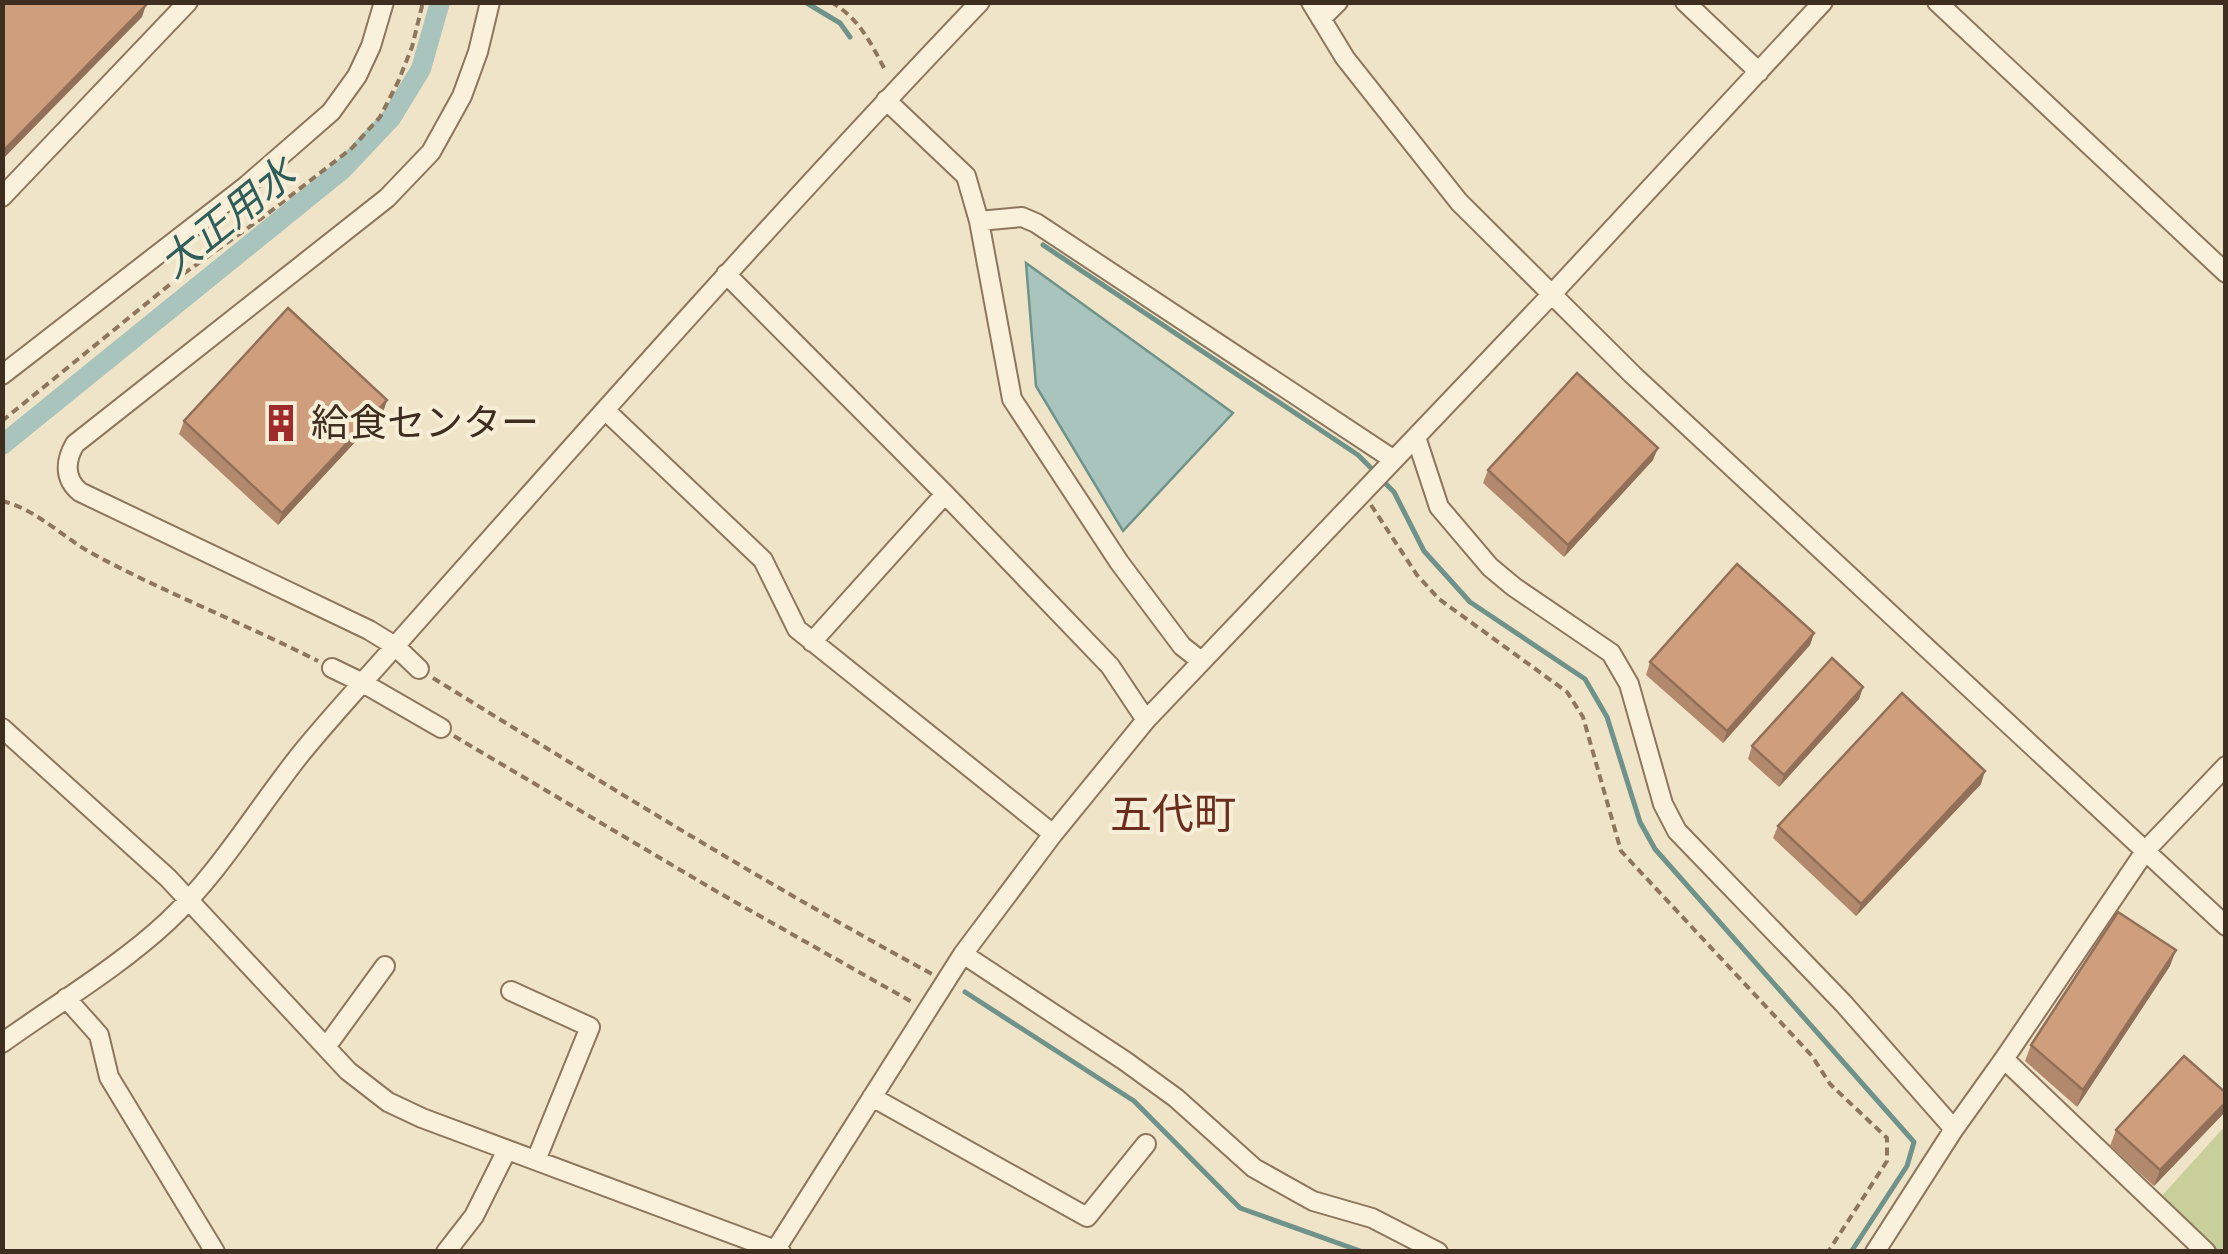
<svg xmlns="http://www.w3.org/2000/svg" width="2228" height="1254" font-family="Spectral,'Noto Sans JP',serif">
  <style>
    .green { fill: #c9cf9b }
    .water { fill: #a9c4bc; stroke: #6f938a; stroke-width: 2.5 }
    .lines { fill: none; stroke-linecap: round; stroke-linejoin: round }
    .stream { stroke: #6f938a; stroke-width: 5 }
    .canal { stroke: #a9c4bc; stroke-width: 20 }
    .minor-casing { stroke: #8d765c; stroke-width: 22 }
    .path { stroke: #8d765c; stroke-width: 4; stroke-dasharray: 8 5; stroke-linecap: butt }
    .minor { stroke: #faf1dc; stroke-width: 18 }
    .wall { fill: #b2896c }
    .shaded-wall { fill: #916f58 }
    .building { fill: #cf9f7d; stroke: #916f58; stroke-width: 2.5 }
    .labels { text-anchor: middle; stroke-width: 8; stroke-linejoin: round; paint-order: stroke }
    .poi-label { font-size: 38px; fill: #3d2e20; stroke: #f7eed8; text-anchor: start }
    .water-label { font-size: 40px; font-style: italic; fill: #2f5d5a; stroke: #f7eed8 }
    .quarter-label { font-size: 42px; fill: #6b2e1e; stroke: #f7eed8 }
  </style>
  <rect width="100%" height="100%" fill="#f0e4c8"/>
  <!-- green -->
  <path class="green" d="M 2225,1126 L 2225,1251 L 2217,1251 L 2160,1198 Z"/>
  <!-- water -->
  <path class="water" d="M 1026,263 L 1233,413 L 1123,531 L 1036,386 Z"/>
  <g class="lines">
    <!-- stream -->
    <path class="stream" d="M 805,2 L 840,23 L 850,37
      M 1043,245 L 1358,455 L 1375,472
      M 1382,480 L 1394,492 L 1424,551 L 1470,602 L 1585,679 L 1607,717 L 1640,822 L 1655,849 L 1914,1142 L 1907,1166 L 1851,1252
      M 965,992 L 1134,1101 L 1240,1208 L 1363,1252"/>
    <!-- canal -->
    <path class="canal" d="M 2,445 L 343,169 L 391,118 L 421,69 L 440,2"/>
    <!-- minor casing -->
    <g class="minor-casing">
      <path id="minor" d="M 1311,2 L 1345,58 L 1459,202 L 1633,375 L 2226,926
        M 1685,2 L 1759,72
        M 1937,2 L 2226,273
        M 1321,19 L 1338,2
        M 886,100 L 966,176 L 979,221 L 1012,399 L 1119,562 L 1182,646 L 1201,661
        M 2,197 L 188,2
        M 979,221 L 1022,217 L 1036,223 L 1394,460
        M 726,274 L 945,494 L 1110,666 L 1146,720
        M 2,375 L 246,186 L 331,112 L 357,76 L 371,46 L 384,2
        M 605,410 L 763,560 L 797,629 L 1053,834
        M 1416,437 L 1439,507 L 1490,567 L 1514,587 L 1611,653 L 1629,684 L 1663,804 L 1677,831 L 1843,1003 L 1954,1129
        M 812,642 L 945,494
        M 332,668 L 363,683 L 441,728
        M 419,669 L 395,646 L 369,630 L 80,492 C 64,479 65,461 75,444 L 387,198 L 431,152 L 462,96 L 478,52 L 490,2
        M 2,728 L 168,878 L 348,1071 L 388,1102 L 422,1118 L 781,1252
        M 963,954 L 1125,1061 L 1176,1098 L 1254,1168 L 1313,1201 L 1372,1218 L 1438,1252
        M 511,991 L 590,1027 L 536,1160
        M 66,998 L 99,1035 L 109,1077 L 215,1252
        M 2,1043 C 55,1005 120,966 167,922 C 219,873 255,812 299,756 C 332,715 369,676 404,636 C 593,423 782,209 980,2
        M 326,1047 L 385,966
        M 2004,1059 L 2206,1252
        M 872,1097 L 1087,1217 L 1146,1144
        M 446,1252 L 474,1216 L 507,1150
        M 774,1252 L 963,954 L 1053,834 L 1146,720 L 1552,294 L 1823,2
        M 1875,1252 L 1954,1129 L 2004,1059 L 2146,850 L 2226,766"/>
    </g>
    <!-- path -->
    <path class="path" d="M 831,2 C 859,18 871,43 885,70
      M 2,421 L 179,277 L 266,215 L 352,148 L 380,117 L 398,82 L 412,47 L 423,2
      M 2,501 C 37,509 64,539 95,555 C 168,594 245,624 318,661
      M 1371,505 L 1417,575 L 1439,599 L 1567,692 L 1583,717 L 1621,851 L 1812,1056 L 1830,1084 L 1887,1138 L 1887,1161 L 1828,1252
      M 433,678 C 598,780 762,882 932,974
      M 454,736 L 721,894 L 912,1002"/>
    <!-- minor -->
    <use href="#minor" class="minor"/>
  </g>
  <!-- wall -->
  <path class="wall" d="M 387,400 L 383,412 L 278,525 L 179,434 L 184,421 Z
    M 1653,460 L 1564,557 L 1483,483 L 1488,470 Z
    M 1814,633 L 1810,645 L 1723,743 L 1646,675 L 1650,662 Z
    M 1863,687 L 1859,699 L 1779,787 L 1748,759 L 1752,746 Z
    M 1981,784 L 1856,916 L 1773,838 L 1778,826 Z
    M 2170,966 L 2077,1107 L 2025,1061 L 2031,1045 Z
    M 2226,1093 L 2224,1113 L 2154,1186 L 2110,1146 L 2116,1130 Z"/>
  <!-- shaded-wall -->
  <path class="shaded-wall" d="M 146,5 L 142,17 L 2,160 L 2,152 Z
    M 387,400 L 383,412 L 278,525 L 282,513 Z
    M 1658,448 L 1653,460 L 1564,557 L 1568,545 Z
    M 1814,633 L 1810,645 L 1723,743 L 1727,731 Z
    M 1863,687 L 1859,699 L 1779,787 L 1784,775 Z
    M 1985,771 L 1981,784 L 1856,916 L 1861,904 Z
    M 2176,950 L 2170,966 L 2077,1107 L 2083,1090 Z
    M 2226,1102 L 2224,1113 L 2154,1186 L 2160,1170 Z"/>
  <!-- building -->
  <path class="building" d="M 2,2 L 144,2 L 146,5 L 2,152 Z
    M 288,308 L 387,400 L 282,513 L 184,421 Z
    M 1577,373 L 1658,448 L 1568,545 L 1488,470 Z
    M 1737,564 L 1814,633 L 1727,731 L 1650,662 Z
    M 1832,658 L 1863,687 L 1784,775 L 1752,746 Z
    M 1902,693 L 1985,771 L 1861,904 L 1778,826 Z
    M 2118,912 L 2176,950 L 2083,1090 L 2031,1045 Z
    M 2184,1056 L 2226,1093 L 2226,1102 L 2160,1170 L 2116,1130 Z"/>
  <!-- icons -->
  <defs>
    <g id="building-bare" transform="scale(3)"><path d="M-4-6H4V6H1V3H-1V6H-4ZM-2.5-4.3h1.7v1.8h-1.7ZM.8-4.3h1.7v1.8H.8ZM-2.5-1h1.7V.8h-1.7ZM.8-1h1.7V.8H.8Z" fill="#9e2a2b" stroke="#f7eed8" stroke-width="2.5" paint-order="stroke"/></g>
  </defs>
  <g fill-rule="evenodd">
    <use href="#building-bare" x="281" y="423"/>
  </g>
  <g class="labels">
    <!-- poi labels -->
    <g class="poi-label">
      <text x="311" y="436">給食センター</text>
    </g>
    <!-- water labels -->
    <g class="water-label">
      <text transform="translate(227 218) rotate(-39)" y="14">大正用水</text>
    </g>
    <!-- quarter labels -->
    <g class="quarter-label">
      <text x="1173" y="829">五代町</text>
    </g>
  </g>
  <!-- border -->
  <rect width="2228" height="1254" fill="none" stroke="#3d2e20" stroke-width="10"/>
</svg>
